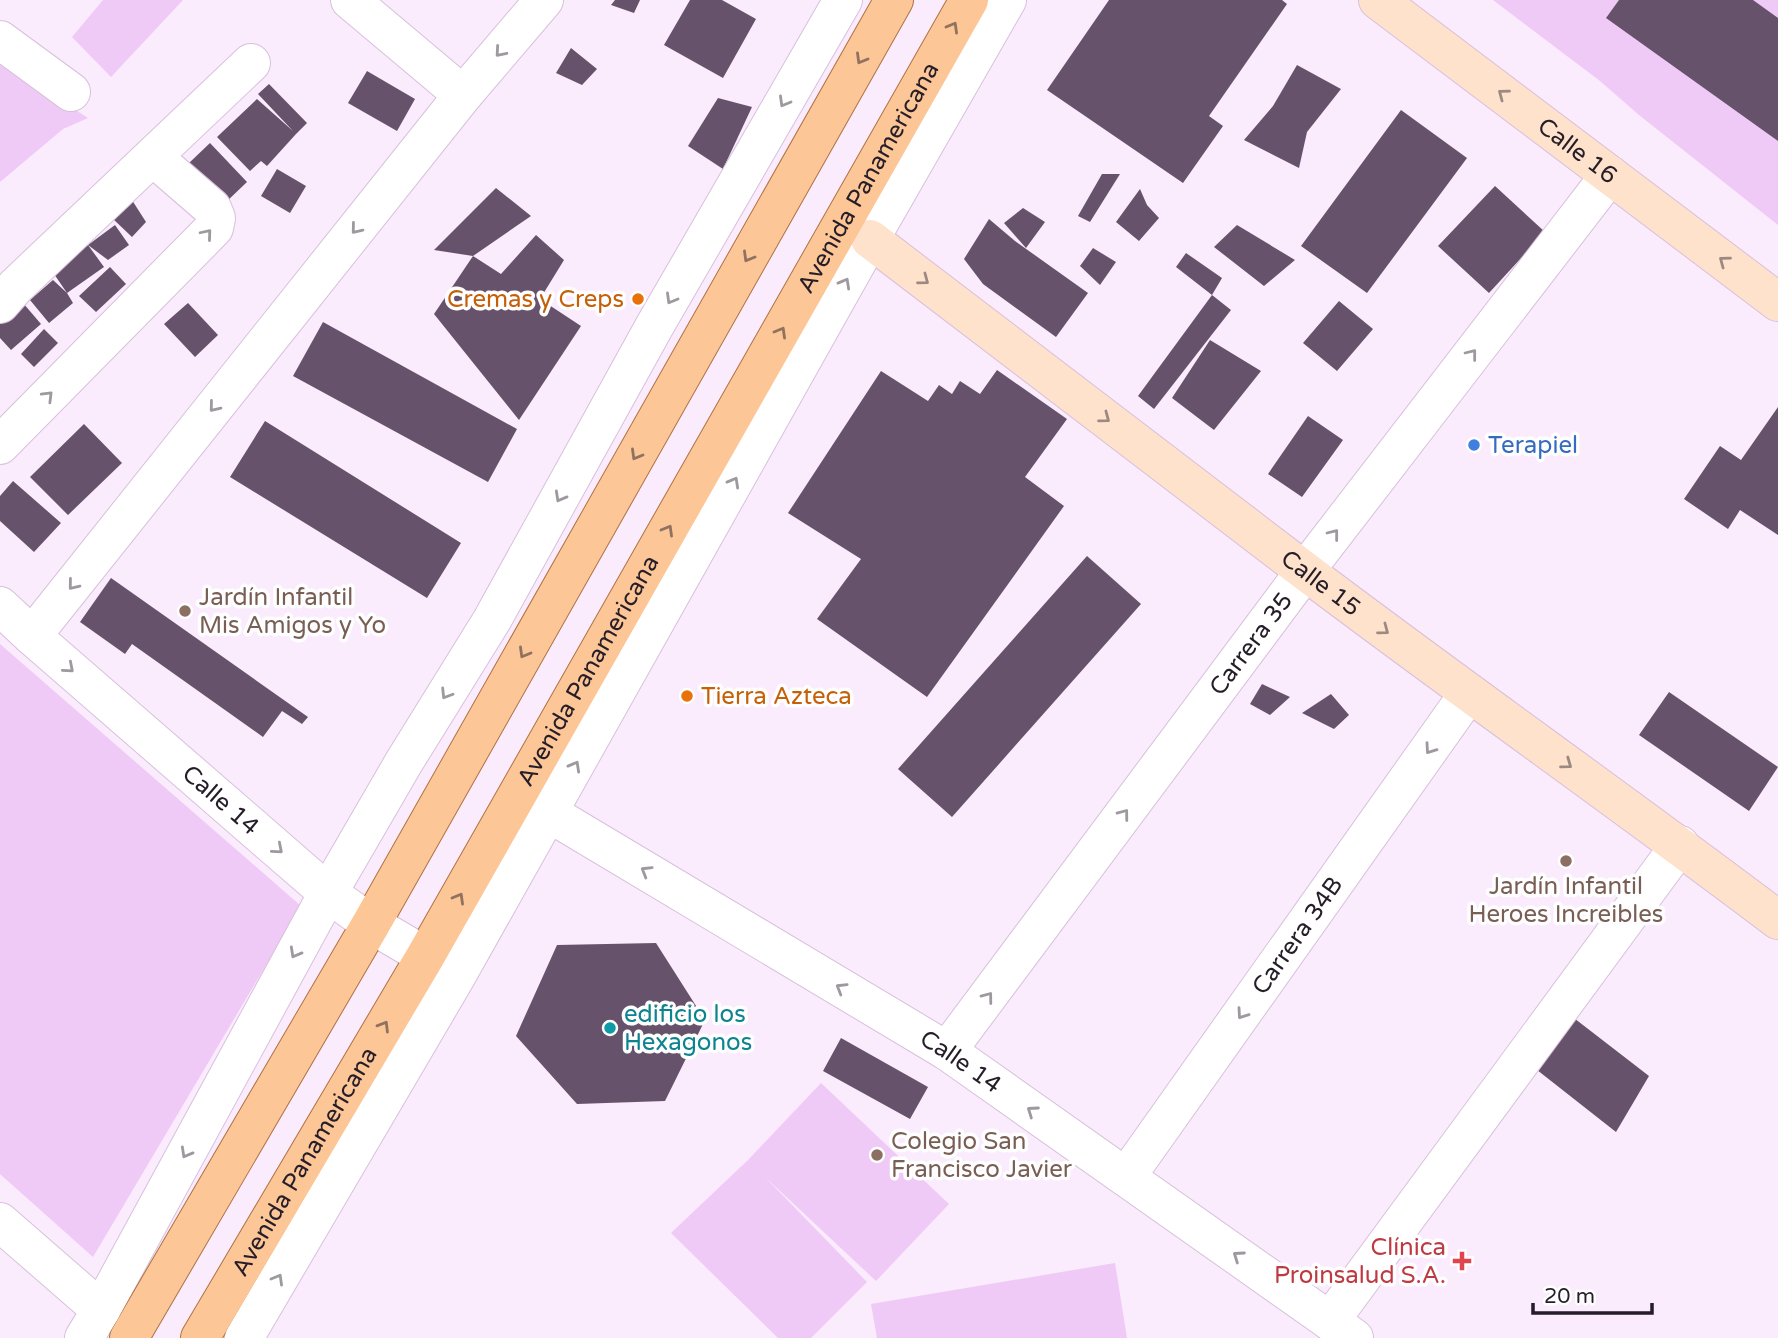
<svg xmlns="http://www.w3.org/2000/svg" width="1778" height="1338" font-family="'Varela Round',sans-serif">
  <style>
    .green { fill: #f0caf6 }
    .building { fill: #67526b }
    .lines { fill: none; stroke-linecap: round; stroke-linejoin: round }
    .street-casing { stroke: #d8c0dc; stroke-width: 40 }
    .secondary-casing { stroke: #d8c0dc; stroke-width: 40 }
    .primary-casing { stroke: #af7243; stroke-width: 40 }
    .street { stroke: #fff; stroke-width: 38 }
    .secondary { stroke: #fee2cb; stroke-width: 38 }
    .primary { stroke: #fcc697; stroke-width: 38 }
    .oneway { stroke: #90725f }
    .oneway2 { stroke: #9d999e }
    .oneway3 { stroke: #9c8981 }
    .food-dot { fill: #e8710a; stroke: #fefefe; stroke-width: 2.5 }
    .shop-dot { fill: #3f7fe0; stroke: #fefefe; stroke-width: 2.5 }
    .education-dot { fill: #8d6e63; stroke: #fefefe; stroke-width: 2.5 }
    .culture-dot { fill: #0f9aa8; stroke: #fefefe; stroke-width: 2.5 }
    .health-dot { fill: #e0444e; stroke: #fefefe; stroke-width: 2.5 }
    .labels { text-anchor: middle; stroke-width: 7; stroke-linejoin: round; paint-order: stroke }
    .street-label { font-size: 24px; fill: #251d27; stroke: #fefefe }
    .food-label { font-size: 24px; fill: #c56008; stroke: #fefefe; text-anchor: end }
    .shop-label { font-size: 24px; fill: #366cbe; stroke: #fefefe; text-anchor: start }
    .education-label { font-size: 24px; fill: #785e54; stroke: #fefefe; text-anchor: start }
    .culture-label { font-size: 24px; fill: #0d838f; stroke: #fefefe; text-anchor: start }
    .health-label { font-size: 24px; fill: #be3a42; stroke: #fefefe; text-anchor: end }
  </style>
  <rect width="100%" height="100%" fill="#faebfd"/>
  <!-- green -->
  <path class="green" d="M 103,0 L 183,0 L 111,77 L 72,37 Z
    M 1493,0 L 1778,0 L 1778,225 L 1639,115 L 1600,81 Z
    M 0,61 L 88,118 L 63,129 L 0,182 Z
    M 0,644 L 301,906 L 93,1257 L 0,1174 Z
    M 821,1083 L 949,1204 L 876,1281 L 765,1177 L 867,1282 L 811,1338 L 778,1338 L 671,1233 L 748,1160 Z
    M 1115,1263 L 1127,1338 L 877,1338 L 871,1304 Z"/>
  <!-- building -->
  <path class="building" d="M 615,0 L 640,0 L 634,13 L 611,5 Z
    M 690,0 L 722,0 L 756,19 L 723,78 L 664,45 Z
    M 1109,0 L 1282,0 L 1287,4 L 1209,116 L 1223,126 L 1183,183 L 1047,90 Z
    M 1619,0 L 1753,0 L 1778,18 L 1778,141 L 1606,18 Z
    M 571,48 L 597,69 L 582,85 L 556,73 Z
    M 1297,65 L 1341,89 L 1307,132 L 1299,168 L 1244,140 L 1273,106 Z
    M 367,71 L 415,99 L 397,131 L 348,103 Z
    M 269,84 L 307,123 L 296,134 L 267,166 L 261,161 L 250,171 L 217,137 L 257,99 L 293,131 L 258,94 Z
    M 718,98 L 752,107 L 723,169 L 688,146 Z
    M 1401,110 L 1467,158 L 1367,293 L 1301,246 Z
    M 210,143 L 247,182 L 225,203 L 188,164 Z
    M 277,169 L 306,186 L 290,213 L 261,196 Z
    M 1102,174 L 1120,174 L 1090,222 L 1078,216 Z
    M 1495,186 L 1545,232 L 1489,293 L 1438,246 Z
    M 496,188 L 531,216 L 473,256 L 501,274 L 536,235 L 564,260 L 540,299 L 581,326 L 519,420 L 434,314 L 473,256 L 434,250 Z
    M 1140,189 L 1147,205 L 1159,218 L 1139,241 L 1116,222 Z
    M 130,197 L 146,222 L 132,237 L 111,217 Z
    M 1023,208 L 1045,222 L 1026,248 L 1004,223 Z
    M 989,219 L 1015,241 L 1088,293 L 1056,337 L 983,284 L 964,259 Z
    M 115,225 L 129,245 L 108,260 L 88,245 Z
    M 1237,225 L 1295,260 L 1264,286 L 1214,247 Z
    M 88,245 L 104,267 L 67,293 L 52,271 Z
    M 1093,248 L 1116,262 L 1100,285 L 1080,266 Z
    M 1186,253 L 1222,278 L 1212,295 L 1176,267 Z
    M 110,267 L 126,284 L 96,312 L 79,296 Z
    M 53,280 L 67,293 L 73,303 L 49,323 L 30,300 Z
    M 1212,295 L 1231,310 L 1154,409 L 1138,396 Z
    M 1339,301 L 1373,329 L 1337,371 L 1303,343 Z
    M 23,303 L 41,324 L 11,350 L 0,338 L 0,323 Z
    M 188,303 L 218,335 L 195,357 L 164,324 Z
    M 323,322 L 517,429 L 488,482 L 293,376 Z
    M 44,329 L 58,343 L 34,367 L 21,354 Z
    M 1210,340 L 1261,371 L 1214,430 L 1172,398 Z
    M 997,370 L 1067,419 L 1025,477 L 1064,506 L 927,697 L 817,619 L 861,559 L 788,513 L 881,371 L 928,401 L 939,385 L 952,394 L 960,381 L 980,394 Z
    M 1778,407 L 1778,535 L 1740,510 L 1728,529 L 1684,499 L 1720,446 L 1741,460 Z
    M 1308,416 L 1343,440 L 1302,497 L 1268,474 Z
    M 265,421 L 461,543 L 427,598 L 230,477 Z
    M 84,424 L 122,463 L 68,515 L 30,477 Z
    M 13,481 L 61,523 L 34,552 L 0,521 L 0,496 Z
    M 1087,556 L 1141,604 L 952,817 L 898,769 Z
    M 111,578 L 308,717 L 302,724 L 282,711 L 263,737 L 132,644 L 125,654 L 80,622 Z
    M 1262,684 L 1290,697 L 1270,715 L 1250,704 Z
    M 1669,692 L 1778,767 L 1749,811 L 1639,735 Z
    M 1331,694 L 1349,715 L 1334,729 L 1302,713 Z
    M 656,943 L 705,1020 L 665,1101 L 577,1104 L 516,1036 L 557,945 Z
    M 1570,1015 L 1649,1076 L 1616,1132 L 1532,1066 Z
    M 841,1038 L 928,1087 L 910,1119 L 823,1071 Z"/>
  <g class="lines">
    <!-- street casing -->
    <g class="street-casing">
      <g id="street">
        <path d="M 350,0 L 463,95"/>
        <path d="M 0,40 L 71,92"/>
        <path d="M 0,304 L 16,286 L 251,63"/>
        <path d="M 0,445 L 214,228 L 216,218 L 212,208 L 153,157"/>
        <path id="s1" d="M 0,606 L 32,636 L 328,893 L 371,924 L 454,973"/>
        <path d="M 32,636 L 463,95 L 544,0"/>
        <path id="s2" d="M 549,813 L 947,1051 L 1354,1338"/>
        <path id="s3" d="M 947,1051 L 1305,571 L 1610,175"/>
        <path id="s4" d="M 1126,1177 L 1469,693"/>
        <path d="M 0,1222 L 101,1310"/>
        <path d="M 1330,1321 L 1680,845"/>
        <path d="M 84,1338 L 101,1310 L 328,893 L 404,762 L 492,620 L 654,327 L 843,0"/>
        <path d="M 244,1338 L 457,975 L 870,239 L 1007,0"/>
      </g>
    </g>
    <!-- secondary casing -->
    <g class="secondary-casing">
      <g id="secondary">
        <path id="s5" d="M 1378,0 L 1778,302"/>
        <path id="s6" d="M 870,239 C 1015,349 1159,461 1305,571 C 1461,689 1622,802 1778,920"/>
      </g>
    </g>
    <!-- primary casing -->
    <g class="primary-casing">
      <g id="primary">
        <path d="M 129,1338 L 371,924 L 894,0"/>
        <path id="s7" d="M 200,1338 L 425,957 L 969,0"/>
      </g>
    </g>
    <!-- street -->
    <use href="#street" class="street"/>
    <!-- secondary -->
    <use href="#secondary" class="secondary"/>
    <!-- primary -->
    <use href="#primary" class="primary"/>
  </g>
  <!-- one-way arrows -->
  <defs><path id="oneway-chevron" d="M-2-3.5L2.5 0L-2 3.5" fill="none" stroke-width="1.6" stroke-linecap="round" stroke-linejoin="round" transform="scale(1.75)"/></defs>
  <g class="oneway">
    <use href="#oneway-chevron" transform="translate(953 27) rotate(-60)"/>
    <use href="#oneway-chevron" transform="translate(861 59) rotate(120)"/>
    <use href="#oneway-chevron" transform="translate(748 257) rotate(120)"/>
    <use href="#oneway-chevron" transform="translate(781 332) rotate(-60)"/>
    <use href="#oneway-chevron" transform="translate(636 455) rotate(120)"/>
    <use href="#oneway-chevron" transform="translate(668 530) rotate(-60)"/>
    <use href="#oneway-chevron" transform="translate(524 653) rotate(120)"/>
    <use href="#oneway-chevron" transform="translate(459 898) rotate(-60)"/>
    <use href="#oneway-chevron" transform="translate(384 1026) rotate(-59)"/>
  </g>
  <g class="oneway2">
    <use href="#oneway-chevron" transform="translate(500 52) rotate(131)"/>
    <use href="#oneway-chevron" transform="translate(784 102) rotate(120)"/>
    <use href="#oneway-chevron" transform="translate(356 229) rotate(129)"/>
    <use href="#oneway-chevron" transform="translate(207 234) rotate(-50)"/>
    <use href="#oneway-chevron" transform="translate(845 283) rotate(-61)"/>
    <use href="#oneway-chevron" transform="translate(671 299) rotate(120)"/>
    <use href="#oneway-chevron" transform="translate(1472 354) rotate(-52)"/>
    <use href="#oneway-chevron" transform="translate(48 396) rotate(-45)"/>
    <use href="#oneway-chevron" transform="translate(214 407) rotate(129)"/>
    <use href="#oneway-chevron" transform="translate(734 482) rotate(-61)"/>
    <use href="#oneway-chevron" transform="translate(560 497) rotate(119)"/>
    <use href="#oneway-chevron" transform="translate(1334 534) rotate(-52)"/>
    <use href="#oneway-chevron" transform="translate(73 585) rotate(129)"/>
    <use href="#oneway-chevron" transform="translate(69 668) rotate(41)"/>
    <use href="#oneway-chevron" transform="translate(446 694) rotate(122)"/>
    <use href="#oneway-chevron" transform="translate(1430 749) rotate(125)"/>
    <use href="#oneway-chevron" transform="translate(575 766) rotate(-61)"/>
    <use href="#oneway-chevron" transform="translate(1124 814) rotate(-53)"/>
    <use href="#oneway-chevron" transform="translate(278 849) rotate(41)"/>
    <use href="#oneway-chevron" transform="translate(646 871) rotate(-149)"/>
    <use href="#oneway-chevron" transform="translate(295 953) rotate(119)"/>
    <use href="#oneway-chevron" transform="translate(841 988) rotate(-149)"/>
    <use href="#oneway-chevron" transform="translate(988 997) rotate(-53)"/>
    <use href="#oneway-chevron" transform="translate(1242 1014) rotate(125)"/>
    <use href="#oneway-chevron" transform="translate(1032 1111) rotate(-145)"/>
    <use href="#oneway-chevron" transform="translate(186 1153) rotate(119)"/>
    <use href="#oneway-chevron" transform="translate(1238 1256) rotate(-145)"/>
    <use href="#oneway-chevron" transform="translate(278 1279) rotate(-60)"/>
  </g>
  <g class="oneway3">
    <use href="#oneway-chevron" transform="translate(1503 94) rotate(-143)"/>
    <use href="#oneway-chevron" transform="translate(1724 261) rotate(-143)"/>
    <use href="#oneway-chevron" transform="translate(924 280) rotate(37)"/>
    <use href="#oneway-chevron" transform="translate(1105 418) rotate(37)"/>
    <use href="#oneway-chevron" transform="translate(1384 630) rotate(37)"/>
    <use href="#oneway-chevron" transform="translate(1567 764) rotate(36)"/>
  </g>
  <!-- markers -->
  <g class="food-dot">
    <circle cx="638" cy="299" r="7"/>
    <circle cx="687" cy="696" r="7"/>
  </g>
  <circle class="shop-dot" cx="1474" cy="445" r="7"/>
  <g class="education-dot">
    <circle cx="185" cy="611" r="7"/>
    <circle cx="1566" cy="861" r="7"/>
    <circle cx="877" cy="1155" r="7"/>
  </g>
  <circle class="culture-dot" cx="610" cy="1028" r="7"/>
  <path class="health-dot" d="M1458.5 1250.5h7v7h7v7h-7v7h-7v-7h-7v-7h7z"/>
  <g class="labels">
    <!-- street labels -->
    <g class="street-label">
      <text dy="8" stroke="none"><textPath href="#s5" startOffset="250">Calle 16</textPath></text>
      <text dy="8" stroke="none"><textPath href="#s7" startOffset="1339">Avenida Panamericana</textPath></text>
      <text dy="8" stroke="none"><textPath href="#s6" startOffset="567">Calle 15</textPath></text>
      <text dy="8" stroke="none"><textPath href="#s3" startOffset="508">Carrera 35</textPath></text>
      <text dy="8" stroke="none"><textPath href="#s7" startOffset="772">Avenida Panamericana</textPath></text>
      <text dy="8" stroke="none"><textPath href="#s1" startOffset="294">Calle 14</textPath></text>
      <text dy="8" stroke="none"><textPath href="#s4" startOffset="296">Carrera 34B</textPath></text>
      <text dy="8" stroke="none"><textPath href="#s2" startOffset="481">Calle 14</textPath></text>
      <text dy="8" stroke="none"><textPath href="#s7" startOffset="205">Avenida Panamericana</textPath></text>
    </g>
    <!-- food labels -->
    <g class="food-label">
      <text x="624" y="307">Cremas y Creps</text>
      <text x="701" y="704" text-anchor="start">Tierra Azteca</text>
    </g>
    <!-- shop labels -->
    <g class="shop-label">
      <text x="1488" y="453">Terapiel</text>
    </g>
    <!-- education labels -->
    <g class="education-label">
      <text x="199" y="605">Jardín Infantil<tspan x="199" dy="28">Mis Amigos y Yo</tspan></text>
      <text x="1566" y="894" text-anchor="middle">Jardín Infantil<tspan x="1566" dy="28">Heroes Increibles</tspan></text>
      <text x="891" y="1149">Colegio San<tspan x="891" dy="28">Francisco Javier</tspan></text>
    </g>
    <!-- culture labels -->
    <g class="culture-label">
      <text x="624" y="1022">edificio los<tspan x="624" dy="28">Hexagonos</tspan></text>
    </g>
    <!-- health labels -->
    <g class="health-label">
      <text x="1446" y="1255">Clínica<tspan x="1446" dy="28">Proinsalud S.A.</tspan></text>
    </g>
  </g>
  <!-- scale -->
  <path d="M1533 1303v10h119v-10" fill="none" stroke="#251d27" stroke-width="3.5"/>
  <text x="1544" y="1303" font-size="21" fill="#251d27" stroke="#fefefe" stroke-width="5" paint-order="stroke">20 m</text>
</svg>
